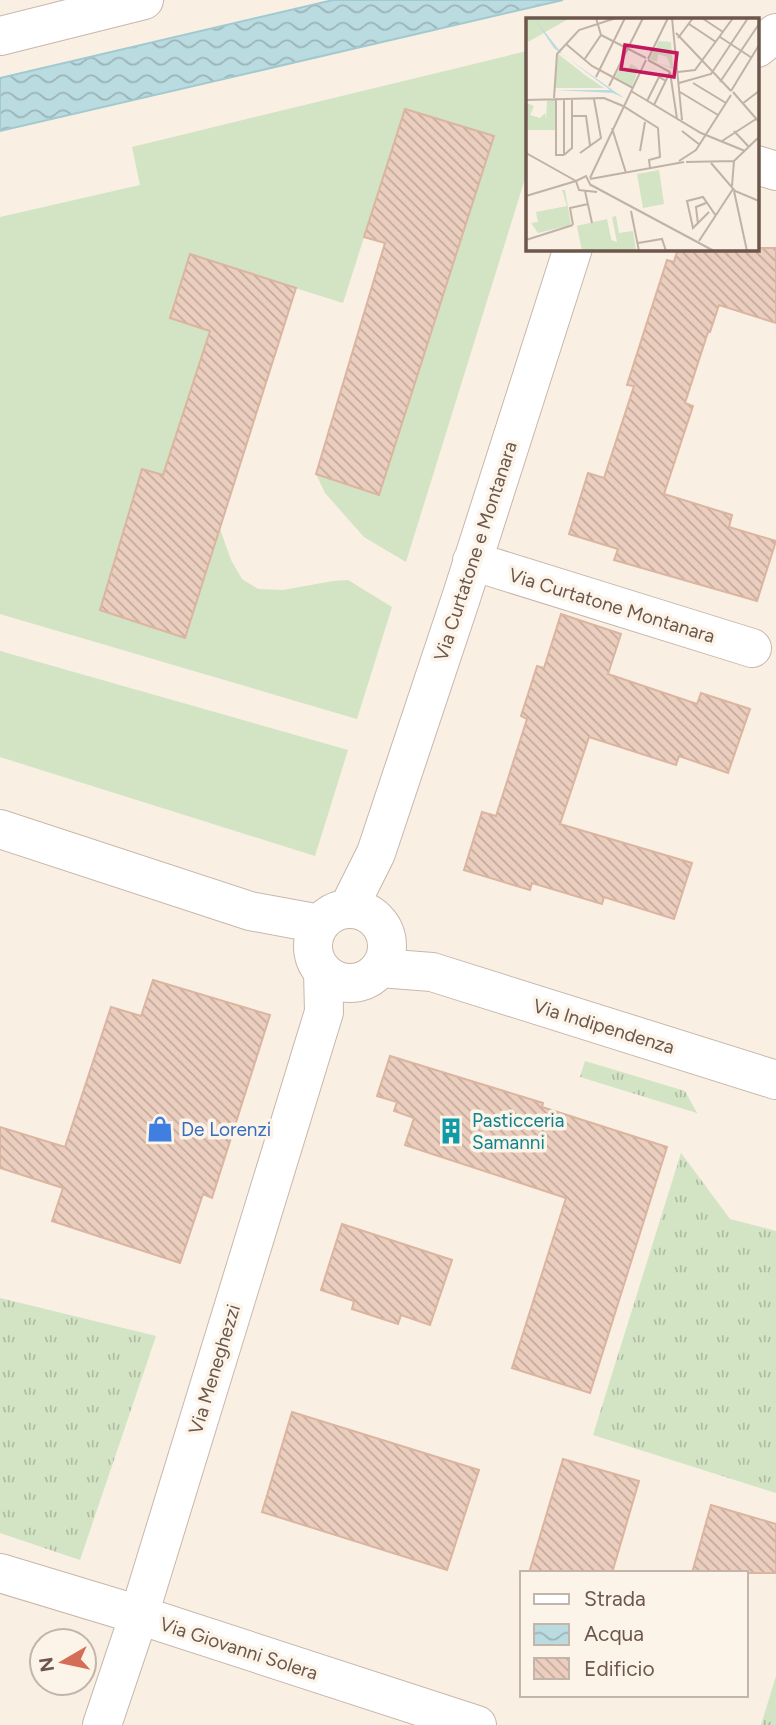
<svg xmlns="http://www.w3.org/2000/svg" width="776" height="1725" font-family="Figtree,sans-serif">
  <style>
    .grass { fill: url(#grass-tufts) }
    .garden { fill: #d2e4c3 }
    .water { fill: url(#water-waves); stroke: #a1cad0; stroke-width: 2 }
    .building { fill: url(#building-back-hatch); stroke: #dbb5a0; stroke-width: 2 }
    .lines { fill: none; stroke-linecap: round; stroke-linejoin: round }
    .minor-casing { stroke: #c8b7ab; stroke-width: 40 }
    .minor { stroke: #fff; stroke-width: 38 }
    .labels { text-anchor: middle; stroke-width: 7; stroke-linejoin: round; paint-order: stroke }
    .street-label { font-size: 19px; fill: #6d574c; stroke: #fcf4e8 }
    .culture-label { font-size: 19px; fill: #0d838f; stroke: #fcf4e8; text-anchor: start }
    .shop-label { font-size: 19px; fill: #366cbe; stroke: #fcf4e8; text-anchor: start }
    .inset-road { fill: none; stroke: #c1b2a7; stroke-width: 2 }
    .view { fill: #c2185b; fill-opacity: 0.15; stroke: #c2185b; stroke-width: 3.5 }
    .inset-edge { fill: none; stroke: #6d574c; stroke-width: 3.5 }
  </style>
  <defs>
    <pattern id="grass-tufts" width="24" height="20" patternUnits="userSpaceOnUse" patternTransform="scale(1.75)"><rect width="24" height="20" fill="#d2e4c3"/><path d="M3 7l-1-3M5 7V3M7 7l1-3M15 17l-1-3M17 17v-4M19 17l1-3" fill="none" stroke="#afbca1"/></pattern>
    <pattern id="water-waves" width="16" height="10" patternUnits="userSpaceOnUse" patternTransform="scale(1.75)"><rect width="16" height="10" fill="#badbe0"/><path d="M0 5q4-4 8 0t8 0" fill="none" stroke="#9bb4b8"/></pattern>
    <pattern id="building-back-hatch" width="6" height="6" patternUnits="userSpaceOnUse" patternTransform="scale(1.75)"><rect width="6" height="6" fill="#ebcebe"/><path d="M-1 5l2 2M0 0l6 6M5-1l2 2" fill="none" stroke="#c3aa9d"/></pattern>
  </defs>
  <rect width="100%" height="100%" fill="#f9efe3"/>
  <!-- grass -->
  <path class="grass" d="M 585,1061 L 685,1091 L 697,1113 L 580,1077 Z
    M 681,1153 L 730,1219 L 776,1231 L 776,1493 L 593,1435 Z
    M 0,1298 L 156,1336 L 80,1560 L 0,1533 Z
    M 776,1676 L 776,1725 L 761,1725 Z"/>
  <!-- garden -->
  <path class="garden" d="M 527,51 L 527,172 L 406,562 L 364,537 L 325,493 L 316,474 L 379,495 L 493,136 L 405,109 L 343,303 L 191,255 L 170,318 L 210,331 L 163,475 L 142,469 L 100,610 L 185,638 L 220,529 L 231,560 L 242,579 L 258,589 L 283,590 L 333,581 L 348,580 L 392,607 L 357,719 L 0,614 L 0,217 L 140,185 L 132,147 Z
    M 0,651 L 348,750 L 315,856 L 0,757 Z"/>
  <!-- water -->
  <path class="water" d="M 333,0 L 563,0 L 0,131 L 0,78 Z"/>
  <!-- building -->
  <path class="building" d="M 405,109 L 494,136 L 379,495 L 316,474 L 385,243 L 364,237 Z
    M 678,248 L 776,248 L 776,323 L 719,305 L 710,332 L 708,332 L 685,403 L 693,406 L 664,494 L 732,515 L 729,527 L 776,541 L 757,601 L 614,560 L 618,549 L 569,534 L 588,473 L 604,478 L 634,386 L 627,385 L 667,260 L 674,262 Z
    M 190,254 L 296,288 L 185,638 L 100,610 L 142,469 L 163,475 L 210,331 L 170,318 Z
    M 561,614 L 621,634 L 608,674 L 697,704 L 701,693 L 750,709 L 728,773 L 679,756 L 676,765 L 589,737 L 560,824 L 692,863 L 674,919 L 604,897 L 602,904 L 532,883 L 530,890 L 464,870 L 482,812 L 496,816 L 527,719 L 521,716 L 537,666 L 544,668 Z
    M 153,980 L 270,1015 L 212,1198 L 203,1194 L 180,1263 L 52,1221 L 63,1188 L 0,1168 L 0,1127 L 65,1147 L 111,1007 L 141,1016 Z
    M 390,1056 L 543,1103 L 542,1107 L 667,1147 L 590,1393 L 512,1368 L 566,1198 L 405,1145 L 414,1118 L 394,1111 L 397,1102 L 377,1096 Z
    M 342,1224 L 452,1260 L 430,1325 L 401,1315 L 398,1324 L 352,1309 L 354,1301 L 321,1290 Z
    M 292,1412 L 479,1470 L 447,1570 L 262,1512 Z
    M 563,1459 L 639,1481 L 612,1573 L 529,1573 Z
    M 711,1505 L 776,1524 L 776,1573 L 692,1573 Z"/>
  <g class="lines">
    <!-- minor casing -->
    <g class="minor-casing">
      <path id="minor" d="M 0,36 L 144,0
        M 757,48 L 776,33
        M 757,165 L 776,171
        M 472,561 L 752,648
        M 0,829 L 250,911 L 320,924
        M 348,909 L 376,853 L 460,601 L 573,248
        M313 946a37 37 0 1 1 74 0a37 37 0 1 1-74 0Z
        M 380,968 L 432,972 L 776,1080
        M 0,1573 L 139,1615 L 477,1725
        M 102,1725 L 139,1615 L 324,1012 L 323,971"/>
    </g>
    <!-- minor -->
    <use href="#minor" class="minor"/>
  </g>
  <!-- icons -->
  <defs>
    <g id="shop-bare" transform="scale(2.1)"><path d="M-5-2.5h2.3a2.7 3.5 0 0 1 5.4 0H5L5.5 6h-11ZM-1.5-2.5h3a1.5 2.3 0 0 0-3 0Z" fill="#3f7fe0" stroke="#fcf4e8" stroke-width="2.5" paint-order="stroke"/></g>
    <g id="building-bare" transform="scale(2.1)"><path d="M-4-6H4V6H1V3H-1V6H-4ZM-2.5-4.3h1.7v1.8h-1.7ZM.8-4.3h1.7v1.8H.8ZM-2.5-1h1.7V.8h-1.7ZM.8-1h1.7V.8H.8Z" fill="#0f9aa8" stroke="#fcf4e8" stroke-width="2.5" paint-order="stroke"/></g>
  </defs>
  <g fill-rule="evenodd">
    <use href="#shop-bare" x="160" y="1129"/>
    <use href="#building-bare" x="451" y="1131"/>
  </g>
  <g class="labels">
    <!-- street labels -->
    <g class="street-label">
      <text transform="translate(475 551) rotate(-72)" y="7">Via Curtatone e Montanara</text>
      <text transform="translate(612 605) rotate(17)" y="7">Via Curtatone Montanara</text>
      <text transform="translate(604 1026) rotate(17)" y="7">Via Indipendenza</text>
      <text transform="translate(214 1369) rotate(-73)" y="7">Via Meneghezzi</text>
      <text transform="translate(239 1648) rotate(18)" y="7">Via Giovanni Solera</text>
    </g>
    <!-- culture labels -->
    <g class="culture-label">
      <text x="472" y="1127">Pasticceria<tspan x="472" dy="22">Samanni</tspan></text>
    </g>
    <!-- shop labels -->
    <g class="shop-label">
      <text x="181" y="1136">De Lorenzi</text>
    </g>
  </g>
  <!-- overview -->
  <g transform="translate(526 18)">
    <rect width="233" height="233" fill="#f9efe3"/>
    <path d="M 32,36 L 59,57 L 78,70 L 29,70 ZM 105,46 L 113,51 L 106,68 L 89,59 L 94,50 L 101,53 ZM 36,172 L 39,172 L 45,207 L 12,215 L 5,205 L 12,204 L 10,194 L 41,188 ZM 90,198 L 93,215 L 107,213 L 110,233 L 87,231 L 85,222 L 91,224 L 86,199 Z" fill="#d2e4c3"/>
    <path d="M 0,0 L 44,0 L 0,25 Z" fill="#d2e4c3"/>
    <path d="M 81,201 L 87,230 L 96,229 L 97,233 L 56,233 L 51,208 Z" fill="#d2e4c3"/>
    <path d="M 133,23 L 145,24 L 147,51 L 132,45 L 145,49 L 141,39 L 132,36 L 131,44 L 124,41 ZM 30,82 L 30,112 L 2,112 L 0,85 L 8,88 L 4,97 L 14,100 L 19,95 L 20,101 L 21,83 ZM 133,152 L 138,186 L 117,190 L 111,156 Z" fill="#d2e4c3"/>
    <path d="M 8,0 L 37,37 L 98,80 L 87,75 L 29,72 L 84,72 L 28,30 Z" fill="#badbe0"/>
    <path class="inset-road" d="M 70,0 L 75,17 L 120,40M 146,0 L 156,102M 176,0 L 197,14M 163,6 L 190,24M 150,15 L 205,73M 194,19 L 226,40M 152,20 L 167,0M 40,26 L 66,48 L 107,70M 122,41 L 142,0M 58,42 L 75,17M 122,42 L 144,54M 144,54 L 151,101M 152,54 L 169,52 L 207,0M 70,59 L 99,0M 194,64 L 233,6M 153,65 L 185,56 L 222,0M 167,65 L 200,85M 83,68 L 117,0M 105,73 L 175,115 L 219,133M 205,73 L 233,27M 154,74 L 192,97M 207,74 L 233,104M 28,80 L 31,36 L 53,12 L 90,0M 30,80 L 30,137 L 38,137M 38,81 L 38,137M 0,82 L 78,80 L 97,88 L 132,110 L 134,139 L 123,142 L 124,150M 121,83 L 133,59 L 140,63M 216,86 L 233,73M 128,87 L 144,54M 46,98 L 60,98 L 64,127M 86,110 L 100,155M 156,113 L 174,127M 208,113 L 223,129M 196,123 L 230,101M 114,133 L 119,104M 0,135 L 50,163M 54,135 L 75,120 L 68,81M 38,137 L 46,130 L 46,81M 153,143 L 170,132 L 205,77M 208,143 L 233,119M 160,144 L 208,143M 185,145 L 209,173 L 233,183M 64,160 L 120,42M 64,161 L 158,144M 50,163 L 53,172 L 71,174M 50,163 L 60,158 L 65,168M 65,167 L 188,233M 206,168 L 208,143M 59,173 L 66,205M 208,173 L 221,233M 0,178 L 50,163M 105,193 L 113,233M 183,194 L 167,210 L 161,183 L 177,179 L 190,198M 172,206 L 170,189 L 180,185M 47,207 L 44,190 L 62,186M 0,222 L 47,207M 173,223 L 207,171M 112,225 L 136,221 L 140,233"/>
    <path class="view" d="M 99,27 L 151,35 L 148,59 L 95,51 Z"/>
    <rect width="233" height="233" class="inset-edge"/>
  </g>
  <!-- legend -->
  <rect x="520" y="1571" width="228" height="126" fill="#fcf4e8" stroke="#c3b5aa" stroke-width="2"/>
  <rect x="534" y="1594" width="35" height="10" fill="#ffffff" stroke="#c3b5aa" stroke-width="2"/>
  <text x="584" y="1606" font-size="21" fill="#6d574c">Strada</text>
  <rect x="534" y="1624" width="35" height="21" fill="url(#water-waves)" stroke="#c3b5aa" stroke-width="2"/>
  <text x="584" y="1641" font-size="21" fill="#6d574c">Acqua</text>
  <rect x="534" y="1658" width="35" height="21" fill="url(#building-back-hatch)" stroke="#c3b5aa" stroke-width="2"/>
  <text x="584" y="1676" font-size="21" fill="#6d574c">Edificio</text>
  <!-- north arrow -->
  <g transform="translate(63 1662) rotate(261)"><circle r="33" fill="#fcf4e8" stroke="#c3b5aa" stroke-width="2"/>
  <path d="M0-5L12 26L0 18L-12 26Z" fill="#d56e56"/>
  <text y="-10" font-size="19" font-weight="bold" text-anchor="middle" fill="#6d574c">N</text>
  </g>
</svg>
